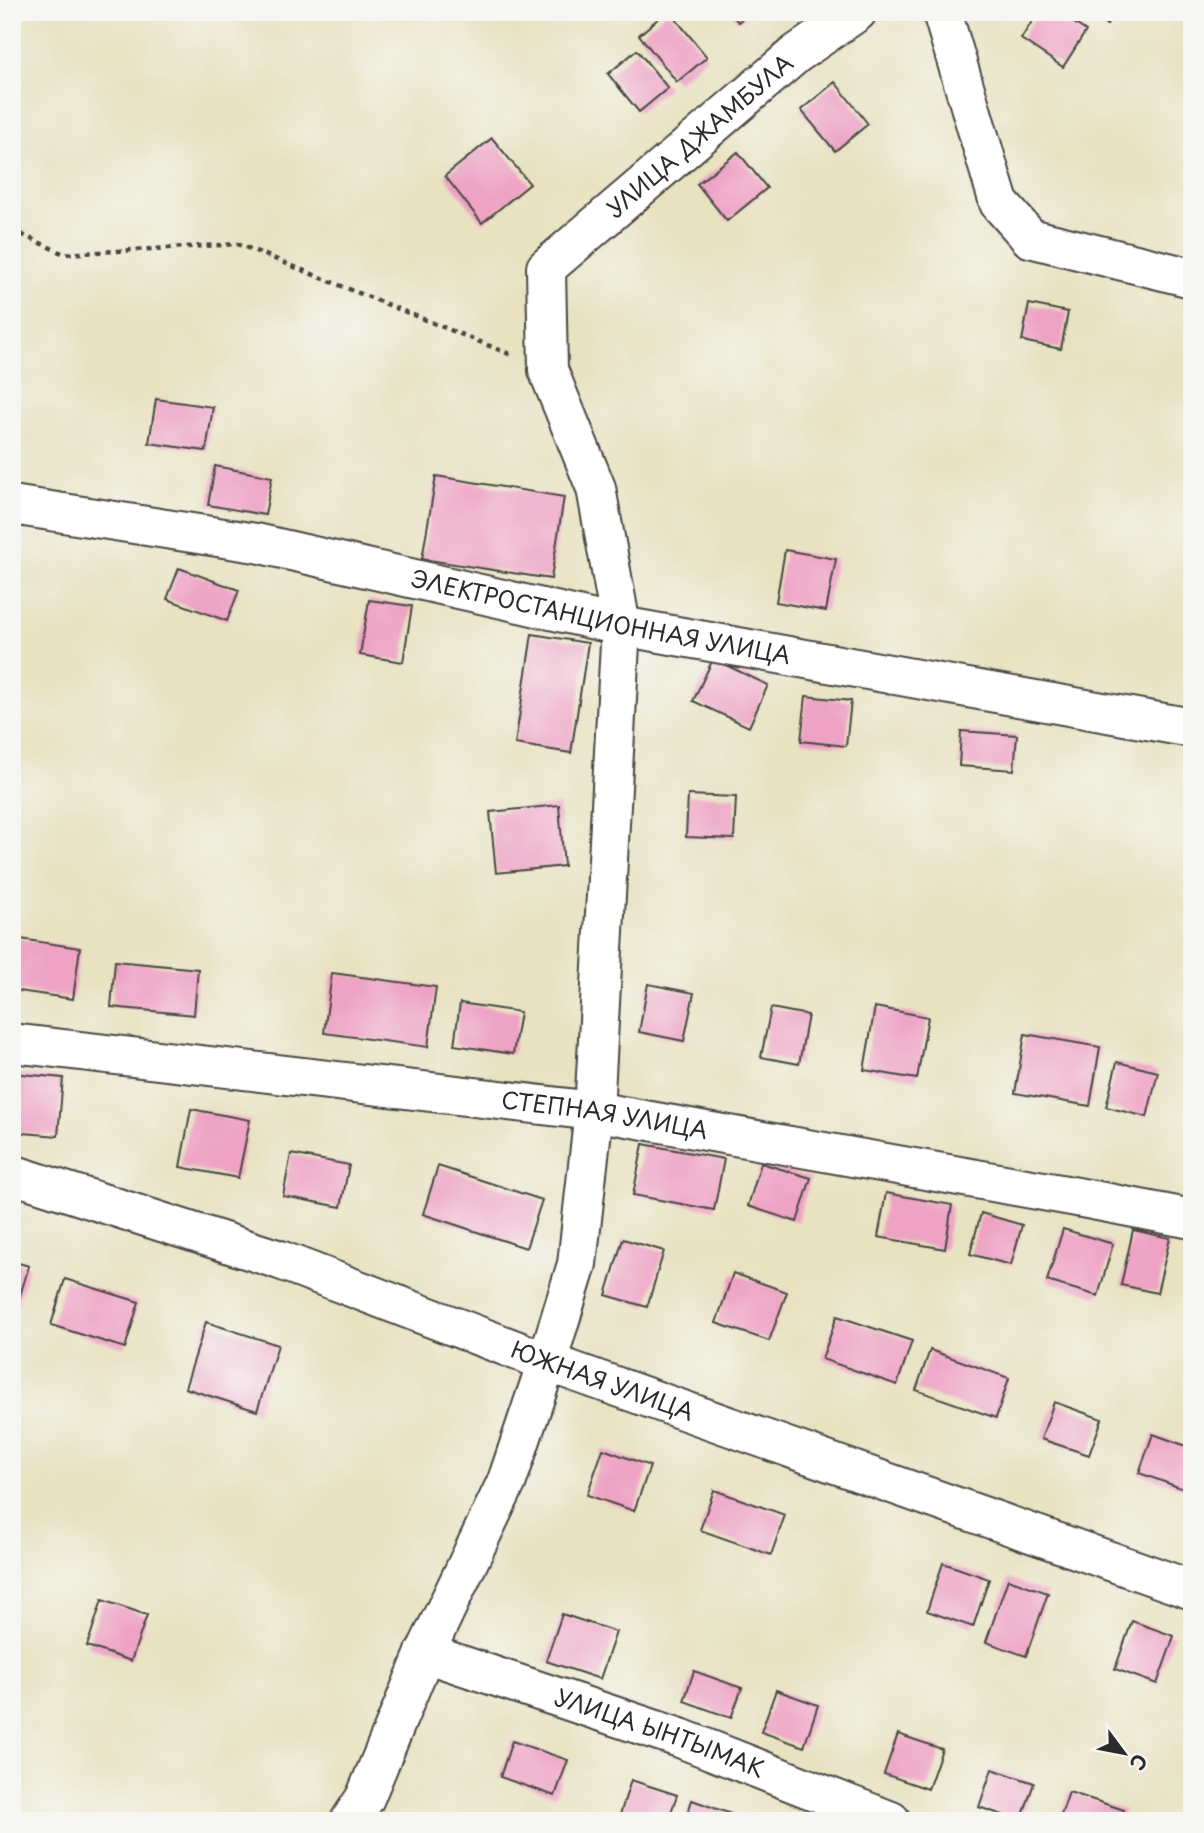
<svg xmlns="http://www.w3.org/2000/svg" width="1204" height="1833" font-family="'Playpen Sans',sans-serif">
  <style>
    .building { fill: #eea2c4 }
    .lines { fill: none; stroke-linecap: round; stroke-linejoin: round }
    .minor-casing { stroke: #474642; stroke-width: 42 }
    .path { stroke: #474642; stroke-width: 4.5; stroke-dasharray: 5 5; stroke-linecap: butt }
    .minor { stroke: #fff; stroke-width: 38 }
    .labels { text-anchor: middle; stroke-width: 5; stroke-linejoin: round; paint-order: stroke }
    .street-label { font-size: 23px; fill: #2b2b2b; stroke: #f6f6f2 }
  </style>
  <rect width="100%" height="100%" fill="#f6f6f2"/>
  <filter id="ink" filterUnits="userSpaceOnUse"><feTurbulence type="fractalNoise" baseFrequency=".0143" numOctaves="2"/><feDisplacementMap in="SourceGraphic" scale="14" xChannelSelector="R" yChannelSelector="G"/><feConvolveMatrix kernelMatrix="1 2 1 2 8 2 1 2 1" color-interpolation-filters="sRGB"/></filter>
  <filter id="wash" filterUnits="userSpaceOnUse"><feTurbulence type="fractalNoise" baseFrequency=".00686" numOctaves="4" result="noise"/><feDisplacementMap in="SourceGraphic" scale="28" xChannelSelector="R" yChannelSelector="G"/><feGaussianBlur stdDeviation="1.57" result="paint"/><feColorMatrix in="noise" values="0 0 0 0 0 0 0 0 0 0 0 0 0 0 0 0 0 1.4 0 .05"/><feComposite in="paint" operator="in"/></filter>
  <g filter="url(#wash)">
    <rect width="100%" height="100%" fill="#e8e2c1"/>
    <g id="blocks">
      <!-- building -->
      <path class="building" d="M 666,12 L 670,12 L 707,57 L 677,82 L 639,35 Z
        M 730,12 L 751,12 L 738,22 Z
        M 1038,12 L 1058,12 L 1086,31 L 1063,67 L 1021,39 Z
        M 1087,12 L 1114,12 L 1107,25 Z
        M 637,50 L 668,88 L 639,112 L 608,74 Z
        M 835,82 L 868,124 L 835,151 L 801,110 Z
        M 492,138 L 530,184 L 482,223 L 445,176 Z
        M 738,152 L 767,188 L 727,221 L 697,184 Z
        M 1029,304 L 1068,312 L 1061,349 L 1022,341 Z
        M 156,399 L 213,407 L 206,451 L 149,443 Z
        M 215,466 L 272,477 L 265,515 L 208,505 Z
        M 436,476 L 564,497 L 551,579 L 422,559 Z
        M 785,550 L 836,559 L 826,611 L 776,602 Z
        M 179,568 L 239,590 L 227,621 L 167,599 Z
        M 369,600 L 412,606 L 403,662 L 360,655 Z
        M 532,634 L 588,643 L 571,753 L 515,744 Z
        M 713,659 L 768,685 L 749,727 L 693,701 Z
        M 806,696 L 851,701 L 846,746 L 801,741 Z
        M 961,731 L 1017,735 L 1014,770 L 959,766 Z
        M 688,795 L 736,797 L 734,839 L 686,837 Z
        M 559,805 L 564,866 L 496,873 L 490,812 Z
        M 14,938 L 80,948 L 73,999 L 12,990 L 12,951 Z
        M 115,961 L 198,969 L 194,1015 L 111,1007 Z
        M 332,973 L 436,987 L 428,1047 L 324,1033 Z
        M 648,984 L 694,993 L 684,1041 L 639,1032 Z
        M 460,1003 L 520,1012 L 513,1054 L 454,1045 Z
        M 875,1007 L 928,1017 L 917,1079 L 864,1070 Z
        M 771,1008 L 808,1015 L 799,1064 L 761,1057 Z
        M 1025,1034 L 1100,1047 L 1090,1106 L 1015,1093 Z
        M 1117,1062 L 1158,1072 L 1147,1117 L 1106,1107 Z
        M 12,1073 L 63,1078 L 58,1136 L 12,1132 Z
        M 191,1109 L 250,1120 L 238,1178 L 180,1167 Z
        M 643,1144 L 724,1159 L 714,1210 L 633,1195 Z
        M 291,1154 L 349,1165 L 341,1207 L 283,1196 Z
        M 761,1163 L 811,1178 L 797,1222 L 748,1206 Z
        M 438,1166 L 542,1200 L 526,1248 L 423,1214 Z
        M 886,1193 L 952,1205 L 945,1249 L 878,1237 Z
        M 981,1213 L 1022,1225 L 1011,1265 L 970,1254 Z
        M 1063,1229 L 1113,1244 L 1098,1296 L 1047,1281 Z
        M 1133,1230 L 1170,1238 L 1157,1293 L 1121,1285 Z
        M 623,1239 L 664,1251 L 647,1307 L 606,1295 Z
        M 12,1261 L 29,1266 L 15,1312 L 12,1311 Z
        M 733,1273 L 787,1292 L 769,1341 L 716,1323 Z
        M 65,1279 L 139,1302 L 125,1348 L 51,1325 Z
        M 837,1316 L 912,1341 L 897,1385 L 822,1359 Z
        M 206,1322 L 278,1345 L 257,1411 L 185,1388 Z
        M 930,1350 L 1009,1378 L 996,1418 L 916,1390 Z
        M 1054,1402 L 1102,1419 L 1089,1455 L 1041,1439 Z
        M 1153,1434 L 1192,1448 L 1192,1492 L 1139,1473 Z
        M 603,1449 L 650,1466 L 634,1511 L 587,1495 Z
        M 714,1490 L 785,1515 L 771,1555 L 700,1530 Z
        M 943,1563 L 989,1579 L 973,1627 L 927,1611 Z
        M 1008,1579 L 1048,1593 L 1026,1656 L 986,1642 Z
        M 102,1600 L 147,1615 L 131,1661 L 87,1646 Z
        M 562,1614 L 616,1632 L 600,1679 L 546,1661 Z
        M 1132,1621 L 1174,1636 L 1157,1684 L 1115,1669 Z
        M 694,1671 L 742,1688 L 731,1718 L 684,1701 Z
        M 776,1690 L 818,1705 L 804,1747 L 761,1732 Z
        M 898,1734 L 942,1749 L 928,1789 L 884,1774 Z
        M 512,1741 L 568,1760 L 555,1796 L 500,1777 Z
        M 992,1769 L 1034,1783 L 1021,1821 L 979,1807 Z
        M 631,1780 L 677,1795 L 668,1821 L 618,1821 Z
        M 1069,1792 L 1124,1810 L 1120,1821 L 1059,1821 Z
        M 692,1800 L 734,1815 L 732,1821 L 685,1821 Z"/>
    </g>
  </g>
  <g filter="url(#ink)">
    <use href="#blocks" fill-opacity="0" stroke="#474642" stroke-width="2"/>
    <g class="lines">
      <!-- minor casing -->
      <g class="minor-casing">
        <g id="minor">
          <path d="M 942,12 L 999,203 L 1030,238 L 1192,278"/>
          <path id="s1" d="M 12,505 L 256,543 L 621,626 L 1192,728"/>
          <path id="s2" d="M 12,1043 L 594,1111 L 1077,1197 L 1192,1219"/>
          <path id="s3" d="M 12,1174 L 280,1260 L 547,1362 L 1192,1590"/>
          <path id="s4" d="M 425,1653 L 680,1738 L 891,1821"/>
          <path id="s5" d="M 350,1821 L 365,1798 L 425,1653 L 507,1481 L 547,1362 L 577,1264 L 594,1111 L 621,626 L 596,488 L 548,370 L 546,268 L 796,54 L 857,12"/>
        </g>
      </g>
      <!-- path -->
      <path class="path" d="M 12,230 L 64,254 L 238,244 L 512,355"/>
      <!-- minor -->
      <use href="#minor" class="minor"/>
    </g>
  </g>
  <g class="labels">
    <!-- street labels -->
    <g class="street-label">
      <text dy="8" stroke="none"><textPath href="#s5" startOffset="1815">УЛИЦА ДЖАМБУЛА</textPath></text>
      <text dy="8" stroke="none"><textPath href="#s1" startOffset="600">ЭЛЕКТРОСТАНЦИОННАЯ УЛИЦА</textPath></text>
      <text dy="8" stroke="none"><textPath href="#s2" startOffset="597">СТЕПНАЯ УЛИЦА</textPath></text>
      <text dy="8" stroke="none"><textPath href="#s3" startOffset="626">ЮЖНАЯ УЛИЦА</textPath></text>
      <text dy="8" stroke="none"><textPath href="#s4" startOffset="248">УЛИЦА ЫНТЫМАК</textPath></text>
    </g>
  </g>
  <!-- margin -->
  <rect width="1204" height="1833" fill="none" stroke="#f6f6f2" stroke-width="42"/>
  <!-- north arrow -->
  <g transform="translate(1124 1753) rotate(122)" stroke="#f6f6f2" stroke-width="5" paint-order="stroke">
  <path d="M0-5L12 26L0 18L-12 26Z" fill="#2b2b2b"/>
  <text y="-10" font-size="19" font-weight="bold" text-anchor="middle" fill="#2b2b2b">С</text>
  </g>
</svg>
